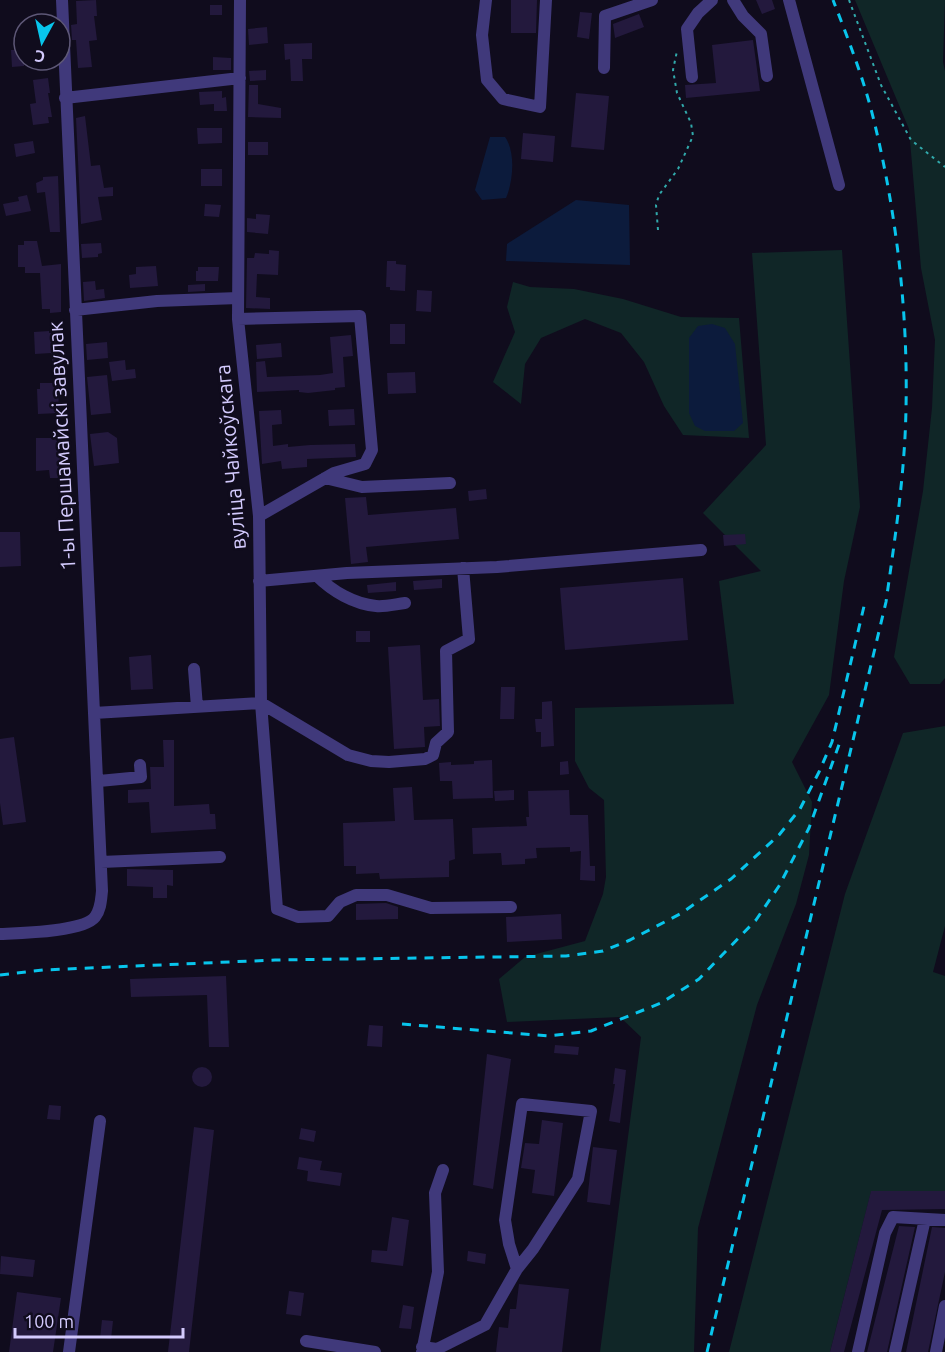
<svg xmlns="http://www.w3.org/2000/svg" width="945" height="1352" font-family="Ubuntu,sans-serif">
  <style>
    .green { fill: #102627 }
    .water { fill: #0c1b3c }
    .building { fill: #23193d }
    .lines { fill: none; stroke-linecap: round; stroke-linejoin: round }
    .path { stroke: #31a9ab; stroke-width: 2; stroke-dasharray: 3 4.5; stroke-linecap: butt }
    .minor { stroke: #40397b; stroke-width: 12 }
    .rail { stroke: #08c5ec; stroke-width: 3; stroke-dasharray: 9 8; stroke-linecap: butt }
    .labels { text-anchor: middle; stroke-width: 5; stroke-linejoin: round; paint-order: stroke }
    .street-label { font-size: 21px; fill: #d3cafd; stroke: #100c1d }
  </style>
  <rect width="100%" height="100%" fill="#100c1d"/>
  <!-- green -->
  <path class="green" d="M 855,0 L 945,0 L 943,62 L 945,71 L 945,678 L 940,684 L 910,684 L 894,657 L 923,491 L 932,408 L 935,340 L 921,268 L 909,129 Z
    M 842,250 L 860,507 L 844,581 L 829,695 L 792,762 L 812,802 L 809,855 L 796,904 L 757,1005 L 698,1228 L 694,1352 L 600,1352 L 641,1037 L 620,1017 L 507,1022 L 499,979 L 525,957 L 585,941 L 603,894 L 606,877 L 604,800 L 589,788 L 575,761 L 575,708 L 734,704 L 719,581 L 761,571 L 703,513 L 766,445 L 752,253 Z
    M 513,282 L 530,287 L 574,289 L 623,299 L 681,317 L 739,318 L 749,438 L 683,435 L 664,406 L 644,362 L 621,333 L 585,319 L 541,338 L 525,364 L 521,404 L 493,382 L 515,332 L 507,307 Z
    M 945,726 L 945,926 L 933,972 L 945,976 L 945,1191 L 871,1192 L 830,1352 L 729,1352 L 845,894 L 903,733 Z"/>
  <!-- water -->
  <path class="water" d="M 490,137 L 505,137 C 516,152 513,182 506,198 L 482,200 L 475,190 Z
    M 576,200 L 629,205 L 630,265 L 506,261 L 507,244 Z
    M 712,324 L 725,328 L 735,344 L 743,423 L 734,431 L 705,431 L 695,426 L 689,413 L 689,338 L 698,326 Z"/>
  <!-- building -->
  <path class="building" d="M 96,0 L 97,16 L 94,16 L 97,40 L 89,41 L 92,67 L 78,68 L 76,40 L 72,40 L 71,25 L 77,24 L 76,1 Z
    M 511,0 L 537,0 L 536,33 L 511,33 Z
    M 756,0 L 772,0 L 775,9 L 762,14 Z
    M 210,5 L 222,5 L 222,15 L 210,15 Z
    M 580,12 L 592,13 L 589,39 L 577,37 Z
    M 639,14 L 644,27 L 615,38 L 613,24 Z
    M 267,27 L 268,43 L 249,45 L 248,29 Z
    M 753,40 L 760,91 L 686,98 L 685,85 L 716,83 L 712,45 Z
    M 312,43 L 312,59 L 302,59 L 303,81 L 291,81 L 290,59 L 285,60 L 284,44 Z
    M 11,50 L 20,50 L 21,54 L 24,53 L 24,66 L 12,67 Z
    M 213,57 L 231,58 L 231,70 L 213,70 Z
    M 266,70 L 266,80 L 250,81 L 249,71 Z
    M 48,78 L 50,93 L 48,93 L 52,117 L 48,117 L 49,123 L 33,125 L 30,104 L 36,103 L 33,80 Z
    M 249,85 L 258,85 L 258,104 L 281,108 L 281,118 L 248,117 Z
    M 222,91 L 222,98 L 226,97 L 227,111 L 214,111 L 214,104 L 200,105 L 199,92 Z
    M 576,93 L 609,96 L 604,150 L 571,147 Z
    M 85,116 L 91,166 L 100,165 L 104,188 L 113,187 L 113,196 L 98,197 L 102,220 L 81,224 L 76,118 Z
    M 197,128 L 222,128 L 222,143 L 198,144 Z
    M 523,133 L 555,136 L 553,162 L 521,159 Z
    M 33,141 L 35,153 L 16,157 L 14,144 Z
    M 248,142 L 268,142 L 268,155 L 248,155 Z
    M 201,169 L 222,169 L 222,186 L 201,186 Z
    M 58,176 L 60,232 L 50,232 L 45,192 L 37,193 L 36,183 L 43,180 L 43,177 Z
    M 27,195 L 31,211 L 6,216 L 3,204 L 19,201 L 18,197 Z
    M 205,204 L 221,205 L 219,217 L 204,216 Z
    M 256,214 L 270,215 L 268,234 L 247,232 L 247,218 L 256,219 Z
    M 24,241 L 37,241 L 42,266 L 61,264 L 61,312 L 50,313 L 50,309 L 42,309 L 40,273 L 25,273 L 25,267 L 18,267 L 18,245 L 24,245 Z
    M 101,243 L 102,253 L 98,254 L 98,257 L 82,258 L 81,244 Z
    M 269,250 L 279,251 L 278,275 L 257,274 L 256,297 L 270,298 L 270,309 L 246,308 L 247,258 L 254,258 L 255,253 L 269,254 Z
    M 387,261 L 396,261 L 396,264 L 406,265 L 405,291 L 390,290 L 390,287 L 386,287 Z
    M 156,266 L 158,286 L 130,288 L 129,275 L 136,274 L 136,267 Z
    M 198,267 L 219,267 L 218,281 L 196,281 L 196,271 L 198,271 Z
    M 95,281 L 96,290 L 104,289 L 105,298 L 84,301 L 83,282 Z
    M 205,284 L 205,291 L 188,292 L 188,285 Z
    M 417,290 L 432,291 L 431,312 L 416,311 Z
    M 390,324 L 405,324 L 405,344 L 390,344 Z
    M 49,331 L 49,333 L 58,332 L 61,364 L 53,365 L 51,353 L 35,354 L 34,332 Z
    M 351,335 L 353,356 L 343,357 L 345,387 L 335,388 L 335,390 L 308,393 L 299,392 L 299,390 L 257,392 L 256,362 L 265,361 L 267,377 L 320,375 L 333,373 L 330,337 Z
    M 107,342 L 108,358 L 87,360 L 86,344 Z
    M 281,343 L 282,357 L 257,359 L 256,345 Z
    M 125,360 L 126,370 L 135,369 L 136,378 L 112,381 L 109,362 Z
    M 415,372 L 416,393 L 388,394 L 387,373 Z
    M 107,375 L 111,413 L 91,415 L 87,377 Z
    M 40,383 L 58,383 L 59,413 L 38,414 L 37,389 L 40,389 Z
    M 354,409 L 355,425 L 329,426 L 328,410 Z
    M 281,410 L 282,424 L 272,425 L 273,446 L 288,444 L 288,447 L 310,445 L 355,444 L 356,457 L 307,459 L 307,467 L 282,469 L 281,461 L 262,464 L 259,411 Z
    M 108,432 L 117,438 L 119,463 L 94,466 L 90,434 Z
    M 36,438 L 59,438 L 61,478 L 50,478 L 49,470 L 36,471 Z
    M 486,489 L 487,499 L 469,501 L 468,491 Z
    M 366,497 L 368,515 L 456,508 L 459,539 L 366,547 L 368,562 L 351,564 L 345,498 Z
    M 0,532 L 20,532 L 21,566 L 0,567 Z
    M 745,534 L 746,544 L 724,546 L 723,535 Z
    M 683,578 L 688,640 L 565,650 L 560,588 Z
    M 442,579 L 442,588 L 414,590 L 413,581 Z
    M 396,582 L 396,591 L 368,593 L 367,585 Z
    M 356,631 L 370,631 L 370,642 L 356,642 Z
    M 420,645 L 423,700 L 439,699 L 440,726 L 424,727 L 425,747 L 394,749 L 388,647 Z
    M 151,655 L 153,689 L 131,690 L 129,657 Z
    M 501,687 L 515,687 L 514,719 L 500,719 Z
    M 552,701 L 554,746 L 541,747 L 541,732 L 536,732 L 535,719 L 542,719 L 542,702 Z
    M 14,737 L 26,822 L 3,825 L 0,803 L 0,739 Z
    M 163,740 L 174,740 L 174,806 L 209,804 L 210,814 L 215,814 L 216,829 L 151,833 L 149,802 L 128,803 L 128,790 L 151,789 L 150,767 L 164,767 Z
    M 492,760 L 493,798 L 453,799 L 452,781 L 440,781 L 439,763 L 451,762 L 451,765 L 474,764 L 474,761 Z
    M 568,761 L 569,774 L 560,775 L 560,762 Z
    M 412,787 L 414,820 L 453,819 L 455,859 L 449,861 L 449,877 L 380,879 L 379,873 L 356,874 L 356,866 L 344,866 L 343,823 L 395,821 L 393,788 Z
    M 514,790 L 514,800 L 495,801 L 494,791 Z
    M 569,790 L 570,815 L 588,815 L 590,866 L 595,866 L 595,881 L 580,880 L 581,851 L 570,852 L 570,847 L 536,848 L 537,858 L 525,859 L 525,864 L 502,865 L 501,853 L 473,854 L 472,828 L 527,826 L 526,817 L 529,817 L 528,791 Z
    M 127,869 L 173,870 L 173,886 L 167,885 L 167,898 L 153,898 L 153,887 L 127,886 Z
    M 386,903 L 398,907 L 398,919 L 356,920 L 356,904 Z
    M 561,914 L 562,939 L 507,942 L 506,917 Z
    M 226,976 L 229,1047 L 209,1047 L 207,995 L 131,997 L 130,979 Z
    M 369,1025 L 383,1026 L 382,1047 L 367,1046 Z
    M 555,1045 L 579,1047 L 578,1055 L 554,1053 Z
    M 487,1054 L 511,1059 L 493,1189 L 473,1185 Z
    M192 1077a10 10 0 1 1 20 0a10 10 0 1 1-20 0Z
    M 615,1068 L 626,1070 L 620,1123 L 609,1121 L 615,1084 L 613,1084 Z
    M 49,1105 L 61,1106 L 60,1120 L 47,1119 Z
    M 542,1120 L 563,1123 L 554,1196 L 532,1193 L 535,1170 L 521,1168 L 525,1143 L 539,1144 Z
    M 194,1127 L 214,1130 L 189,1352 L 168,1352 Z
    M 301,1128 L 316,1131 L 314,1142 L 299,1139 Z
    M 593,1147 L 617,1150 L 610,1205 L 587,1202 Z
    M 299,1157 L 322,1161 L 320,1170 L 342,1173 L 340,1186 L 307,1181 L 308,1171 L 297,1169 Z
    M 871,1191 L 945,1191 L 945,1209 L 882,1210 L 844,1352 L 830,1352 Z
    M 392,1217 L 409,1220 L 403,1266 L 371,1262 L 372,1250 L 387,1251 Z
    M 899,1226 L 915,1227 L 887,1352 L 867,1352 Z
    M 932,1227 L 945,1228 L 945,1272 L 928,1352 L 906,1352 Z
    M 468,1251 L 486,1254 L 485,1264 L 467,1261 Z
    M 1,1256 L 35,1260 L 33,1277 L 0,1274 Z
    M 519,1284 L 569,1289 L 562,1352 L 496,1352 L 499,1327 L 508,1328 L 510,1309 L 516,1309 Z
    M 289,1291 L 304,1293 L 301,1316 L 286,1314 Z
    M 17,1292 L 61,1298 L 53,1352 L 9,1352 Z
    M 403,1305 L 414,1307 L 411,1329 L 399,1328 Z
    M 102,1320 L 113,1321 L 111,1339 L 100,1338 Z"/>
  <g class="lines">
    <!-- path -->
    <path class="path" d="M 849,0 L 881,85 L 911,140 L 945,167
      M 658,230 L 656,205 L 659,195 L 678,169 L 693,136 L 691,123 L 677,93 L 673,70 L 677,51"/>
    <!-- minor -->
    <path class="minor" d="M 240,0 L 238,319 L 259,516 L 261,703 L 277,909 L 298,917 L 328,916 L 340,902 L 356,895 L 387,895 L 431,908 L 511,907
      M 486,0 L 482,35 L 487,80 L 503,99 L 540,107 L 546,0
      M 733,0 L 743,16 L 761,34 L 767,76
      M 789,0 L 839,185
      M 604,68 L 605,16 L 652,0
      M 692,77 L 687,29 L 698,13 L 712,0
      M 65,98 L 240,78
      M 75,310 L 157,301 L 238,298
      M 238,319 L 360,316 L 372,450 L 365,464 L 334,473 L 259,516
      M 325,478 L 362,487 L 450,483
      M 317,576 C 332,591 354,604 376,606 C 385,607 396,604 405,603
      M 259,581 L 347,573 L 497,567 L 701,550
      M 194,669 L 197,707
      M 94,713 L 261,703 L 348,755 L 371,761 L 389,762 L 425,759 L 433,755 L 436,743 L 448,732 L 446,651 L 469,639 L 463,568
      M 99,781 L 141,777 L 140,765
      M 101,862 L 220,857
      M 0,934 C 20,933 83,932 95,917 C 101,909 101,900 102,891 L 62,0
      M 306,1341 L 375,1352
      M 422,1347 L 437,1349 L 485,1325 L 517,1269 L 509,1244 L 505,1220 L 522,1104 L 591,1111 L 578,1179 L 533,1249 L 517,1269
      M 69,1352 L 100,1121
      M 422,1352 L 438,1272 L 435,1193 L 443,1170
      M 858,1352 L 885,1233 L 893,1217 L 945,1220
      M 895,1352 L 925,1219
      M 936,1352 L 945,1306"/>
    <!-- rail -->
    <path class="rail" d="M 0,975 L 43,970 L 275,960 L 566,956 L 603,951 L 630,940 L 680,914 L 731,879 L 779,835 L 800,809 L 819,772 L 832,742 L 865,602
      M 402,1024 L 549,1036 L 591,1031 L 661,1003 L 699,979 L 756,920 L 779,886 L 809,828 L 841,739
      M 707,1352 L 886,602 C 895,538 905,473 906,408 C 908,314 897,217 875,125 C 865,82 849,41 833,0"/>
  </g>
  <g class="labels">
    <!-- street labels -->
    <g class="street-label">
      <text transform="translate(62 446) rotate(-93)" y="7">1-ы Першамайскі завулак</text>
      <text transform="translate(231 457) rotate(-95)" y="7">вуліца Чайкоўскага</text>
    </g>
  </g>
  <!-- north arrow -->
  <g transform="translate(42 42) rotate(188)"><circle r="28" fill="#100c1d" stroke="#5e5877" stroke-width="1.5"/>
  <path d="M0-4.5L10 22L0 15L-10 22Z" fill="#08c5ec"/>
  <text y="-9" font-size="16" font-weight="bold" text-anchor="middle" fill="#d3cafd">С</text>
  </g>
  <!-- scale -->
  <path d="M15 1328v9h168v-9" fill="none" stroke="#d3cafd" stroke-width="3"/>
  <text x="24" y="1328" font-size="18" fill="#d3cafd" stroke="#100c1d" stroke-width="4.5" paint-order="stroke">100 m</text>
</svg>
